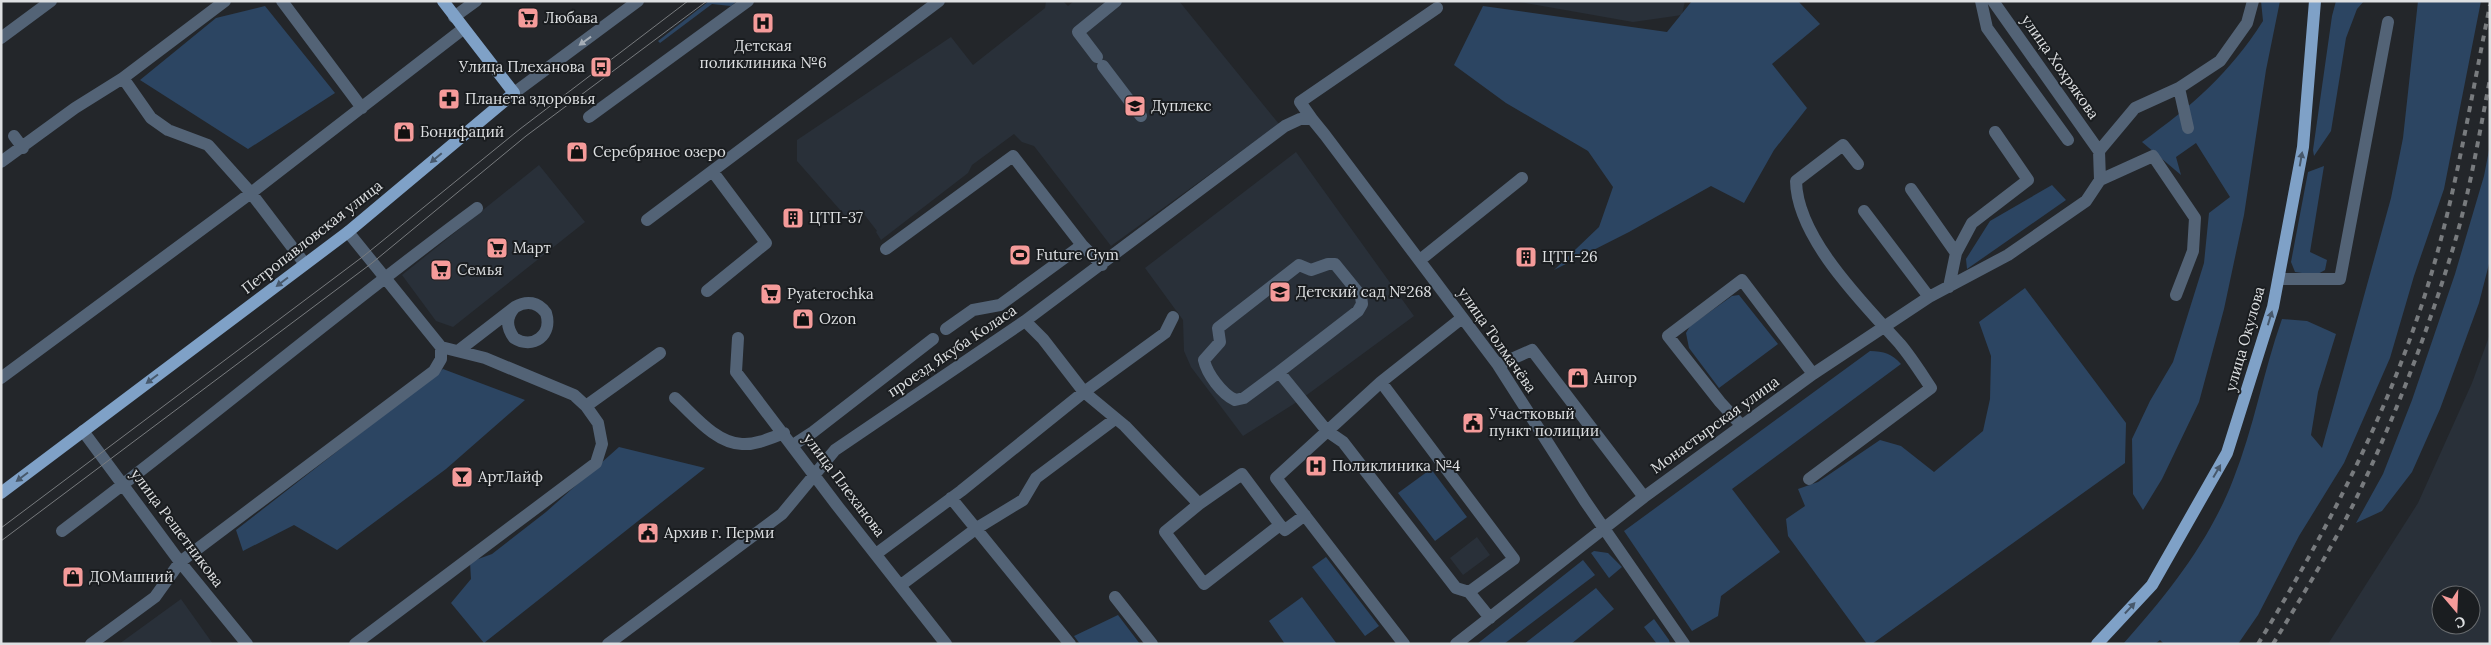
<svg xmlns="http://www.w3.org/2000/svg" width="2491" height="645" font-family="Lora,serif">
  <style>
    .built { fill: #293039; fill-rule: evenodd }
    .green { fill: #2c4562 }
    .lines { fill: none; stroke-linecap: round; stroke-linejoin: round }
    .minor { stroke: #536376; stroke-width: 12 }
    .major { stroke: #7fa1c7; stroke-width: 12 }
    .tram { stroke: #787b7e; stroke-width: 1 }
    .rail { stroke: #787b7e; stroke-width: 4; stroke-dasharray: 6 6; stroke-linecap: butt }
    .oneway { fill: #a6aeb7 }
    .oneway2 { fill: #47586b }
    .labels { text-anchor: middle; stroke-width: 4; stroke-linejoin: round; paint-order: stroke }
    .poi-label { font-size: 15px; fill: #dee0e2; stroke: #1a1d20; text-anchor: start }
    .street-label { font-size: 15px; fill: #dee0e2; stroke: #1a1d20 }
  </style>
  <rect width="100%" height="100%" fill="#23262a"/>
  <!-- built -->
  <path class="built" d="M 1046,1 L 1063,1 L 1068,6 L 1074,1 L 1179,1 L 1279,124 L 1111,246 L 1034,146 L 1022,142 L 1014,134 L 972,165 L 968,173 L 881,240 L 876,232 L 877,231 L 860,209 L 848,219 L 797,161 L 797,140 L 951,37 L 973,65 L 1045,8 Z
    M 1514,1 L 1685,1 L 1682,15 L 1633,22 Z
    M 1296,152 L 1414,316 L 1300,400 L 1243,436 L 1191,367 L 1184,351 L 1183,320 L 1145,268 Z
    M 539,165 L 585,222 L 453,327 L 436,321 L 402,275 Z
    M 2490,334 L 2490,644 L 2328,644 L 2418,503 L 2472,383 ZM 2441,595 L 2471,595 L 2471,625 L 2441,625 Z
    M 1477,537 L 1490,555 L 1463,575 L 1450,558 Z
    M 181,599 L 213,644 L 119,644 Z"/>
  <!-- green -->
  <path class="green" d="M 709,1 L 737,1 L 731,6 L 712,4 L 660,43 L 658,41 Z
    M 1692,1 L 1798,1 L 1820,24 L 1772,64 L 1807,108 L 1774,150 L 1744,203 L 1711,186 L 1629,232 L 1554,270 L 1599,227 L 1613,187 L 1588,151 L 1506,103 L 1454,65 L 1483,6 L 1667,32 Z
    M 2261,1 L 2280,1 L 2266,70 L 2244,215 L 2224,309 L 2199,402 L 2162,479 L 2143,510 L 2133,494 L 2132,439 L 2150,401 L 2173,362 L 2204,263 L 2209,213 L 2230,197 L 2196,143 L 2176,157 L 2181,175 L 2142,142 C 2193,105 2229,74 2263,21 Z
    M 2336,1 L 2364,1 L 2357,9 L 2346,38 L 2331,131 L 2314,156 L 2313,150 L 2332,16 Z
    M 2418,1 L 2481,1 L 2444,189 L 2414,276 L 2390,358 L 2344,463 L 2299,536 L 2258,615 L 2238,644 L 2164,644 L 2160,640 L 2155,644 L 2123,644 C 2167,595 2209,542 2233,480 C 2254,428 2263,372 2282,319 L 2307,321 L 2336,334 L 2318,392 L 2311,435 L 2322,448 L 2391,198 L 2403,138 Z
    M 265,6 L 335,93 L 248,149 L 140,80 L 216,18 Z
    M 2490,145 L 2490,260 L 2479,303 L 2440,409 L 2412,472 L 2382,511 L 2356,523 L 2383,474 L 2412,400 L 2455,274 L 2484,176 Z
    M 2324,166 L 2310,252 L 2327,260 L 2325,270 L 2316,275 L 2295,272 L 2291,262 L 2308,172 Z
    M 2052,185 L 2066,200 L 1967,269 L 1966,259 L 1990,221 Z
    M 2025,288 L 2126,423 L 2125,463 L 1872,644 L 1867,644 L 1788,536 L 1786,519 L 1805,506 L 1798,489 L 1818,482 L 1880,440 L 1901,446 L 1934,472 L 1983,431 L 1990,399 L 1991,356 L 1979,322 Z
    M 1739,295 L 1778,344 L 1719,388 L 1689,348 L 1686,333 L 1690,326 L 1732,296 Z
    M 1870,351 C 1884,351 1892,354 1901,364 L 1732,489 L 1780,552 L 1721,596 L 1718,616 L 1692,631 L 1624,531 Z
    M 443,369 L 525,400 L 446,469 L 337,550 L 294,525 L 243,551 L 236,530 Z
    M 619,447 L 705,468 L 484,643 L 451,603 L 471,579 L 470,562 L 492,554 L 546,512 Z
    M 1431,469 L 1467,517 L 1435,541 L 1398,493 Z
    M 1594,551 L 1608,553 L 1622,567 L 1609,578 L 1591,553 Z
    M 1326,557 L 1379,626 L 1365,636 L 1312,567 Z
    M 1583,560 L 1595,575 L 1504,644 L 1477,644 Z
    M 1596,588 L 1614,609 L 1571,644 L 1524,644 Z
    M 1302,597 L 1337,644 L 1285,644 L 1269,621 Z
    M 1118,615 L 1140,644 L 1080,644 L 1074,636 Z
    M 1654,619 L 1669,640 L 1670,644 L 1657,644 L 1644,627 Z"/>
  <g class="lines">
    <!-- minor -->
    <path class="minor" d="M 282,1 L 362,108
      M 1981,1 L 1987,28 L 2068,140
      M 1993,1 L 2099,151
      M 454,17 L 476,1
      M 1,38 L 51,1
      M 1097,57 L 1078,32 L 1116,1
      M 1103,66 L 1141,116
      M 123,78 L 151,118 L 168,130 L 208,145 L 251,193 L 305,264
      M 2179,88 L 2188,128
      M 514,93 L 638,1
      M 589,117 L 748,1
      M 1312,119 L 1300,102 L 1437,8
      M 14,136 L 23,148
      M 1,162 L 75,108 L 123,78 L 225,1
      M 2100,180 L 2099,151 L 2135,108 L 2179,88 L 2220,61 L 2247,23 L 2253,1
      M 1911,189 L 1956,253
      M 1864,211 L 1929,297
      M 647,220 L 939,1
      M 348,232 L 441,347 L 485,358 L 574,395 L 586,406 L 598,423 L 602,444 L 596,463 L 355,644
      M 886,249 L 1013,156 L 1082,245
      M 1420,260 L 1522,178
      M 2279,279 L 2340,279 L 2388,22
      M 1949,287 L 1956,253 L 1972,223 L 2028,180 L 1995,132
      M 707,291 L 766,243 L 713,172
      M 1025,321 L 1043,339 L 1084,392 L 1125,426 L 1199,504 L 1165,532 L 1204,584 L 1280,525 L 1242,474 L 1199,504
      M 946,329 L 973,310 L 1000,305 L 1082,245 L 1102,265
      M 738,338 L 736,372 L 839,508 L 946,644
      M 458,351 L 515,307 C 527,300 538,302 546,313 C 553,335 533,350 514,338 C 506,327 506,317 515,307
      M 1498,365 L 1532,350 L 1644,497
      M 1279,372 L 1358,311 L 1362,304 L 1361,296 L 1335,264 L 1328,264 L 1311,270 L 1299,265 L 1218,328 L 1220,342 L 1204,360 C 1207,374 1222,394 1235,400 L 1244,398 L 1279,372 L 1327,431 L 1343,442 L 1456,588 L 1469,592 L 1490,618
      M 1,378 L 251,193 L 463,29
      M 1381,382 L 1462,318
      M 675,398 C 693,414 715,443 742,444 C 756,445 771,438 784,433
      M 586,406 L 660,353
      M 1741,425 L 1720,402 L 1668,336 L 1742,280 L 1813,374
      M 83,431 L 180,562 L 247,644
      M 793,445 L 813,432 L 933,339
      M 1809,479 L 1931,388 C 1921,373 1911,357 1900,344 C 1863,303 1797,238 1796,181 L 1843,145 L 1858,164
      M 951,498 L 1070,644
      M 1280,525 L 1285,530 L 1305,515
      M 62,531 C 202,426 336,312 477,208
      M 876,554 L 961,491 L 1084,392 L 1165,333 L 1173,317
      M 901,585 L 977,528 L 1023,500 L 1036,478 L 1115,419
      M 1115,597 L 1152,644
      M 91,644 L 155,597 L 180,562 L 434,371 L 441,359 L 441,347
      M 608,644 L 782,514 L 835,450 L 1025,321 L 1285,126 L 1300,119 L 1312,119 L 1325,135 L 1498,365 L 1585,501 L 1684,644
      M 1404,644 L 1276,478 L 1381,382 L 1514,559 L 1469,592
      M 1456,644 L 1644,497 L 1813,374 L 1929,297 L 2008,255 L 2086,201 L 2100,180 L 2153,156 L 2195,218 L 2193,251 L 2176,295"/>
    <!-- major -->
    <path class="major" d="M 1,493 L 348,232 L 514,93 L 443,1
      M 2097,644 L 2152,585 L 2227,453 L 2273,307 L 2303,147 L 2315,1"/>
    <!-- tram -->
    <path class="tram" d="M 1,528 L 365,255 L 520,129 L 688,1
      M 1,541 L 372,263 L 526,136 L 707,1"/>
    <!-- rail -->
    <path class="rail" d="M 2258,644 C 2335,518 2404,383 2441,239 C 2461,162 2474,83 2490,5
      M 2273,644 C 2301,598 2330,551 2354,503 C 2394,420 2427,334 2454,245 C 2470,191 2479,135 2490,79"/>
  </g>
  <!-- one-way arrows -->
  <defs><path id="oneway-solid" d="M-6-.8H1V-3.2L6.5 0L1 3.2V.8H-6Z" transform="scale(1.25)"/></defs>
  <use class="oneway" href="#oneway-solid" transform="translate(585 41) rotate(144)"/>
  <g class="oneway2">
    <use href="#oneway-solid" transform="translate(436 158) rotate(140)"/>
    <use href="#oneway-solid" transform="translate(2301 159) rotate(-80)"/>
    <use href="#oneway-solid" transform="translate(282 282) rotate(143)"/>
    <use href="#oneway-solid" transform="translate(2270 318) rotate(-73)"/>
    <use href="#oneway-solid" transform="translate(152 379) rotate(143)"/>
    <use href="#oneway-solid" transform="translate(2217 471) rotate(-60)"/>
    <use href="#oneway-solid" transform="translate(22 477) rotate(143)"/>
    <use href="#oneway-solid" transform="translate(2130 608) rotate(-47)"/>
  </g>
  <!-- icons -->
  <defs>
    <g id="supermarket-square" transform="scale(1.125)"><rect x="-9" y="-9" width="18" height="18" rx="4" fill="#f59b9a" stroke="#1a1d20"/><path d="M-6-5.5h2.5l.6 2H6L4.5 2H-2.5L-4.4-4H-6ZM-1.5 3.2a1.3 1.3 0 1 0 .1 0ZM3 3.2a1.3 1.3 0 1 0 .1 0Z" fill="#111"/></g>
    <g id="hospital-square" transform="scale(1.125)"><rect x="-9" y="-9" width="18" height="18" rx="4" fill="#f59b9a" stroke="#1a1d20"/><path d="M-5-5h3v3.5h4V-5h3V5h-3V1.5h-4V5h-3Z" fill="#111"/></g>
    <g id="bus-square" transform="scale(1.125)"><rect x="-9" y="-9" width="18" height="18" rx="4" fill="#f59b9a" stroke="#1a1d20"/><path d="M-5-6H5V4H4V6H2V4H-2V6H-4V4H-5ZM-3.5-4V0h7V-4ZM-3.5 1.2v1.5H-2V1.2ZM2 1.2v1.5H3.5V1.2Z" fill="#111"/></g>
    <g id="pharmacy-square" transform="scale(1.125)"><rect x="-9" y="-9" width="18" height="18" rx="4" fill="#f59b9a" stroke="#1a1d20"/><path d="M-2-6h4v4h4v4h-4v4h-4v-4h-4v-4h4Z" fill="#111"/></g>
    <g id="school-square" transform="scale(1.125)"><rect x="-9" y="-9" width="18" height="18" rx="4" fill="#f59b9a" stroke="#1a1d20"/><path d="M0-5L7-2L0 1L-7-2ZM-4 1L0 2.5L4 1V4Q0 6-4 4Z" fill="#111"/></g>
    <g id="shop-square" transform="scale(1.125)"><rect x="-9" y="-9" width="18" height="18" rx="4" fill="#f59b9a" stroke="#1a1d20"/><path d="M-5-2.5h2.3a2.7 3.5 0 0 1 5.4 0H5L5.5 6h-11ZM-1.5-2.5h3a1.5 2.3 0 0 0-3 0Z" fill="#111"/></g>
    <g id="building-square" transform="scale(1.125)"><rect x="-9" y="-9" width="18" height="18" rx="4" fill="#f59b9a" stroke="#1a1d20"/><path d="M-4-6H4V6H1V3H-1V6H-4ZM-2.5-4.3h1.7v1.8h-1.7ZM.8-4.3h1.7v1.8H.8ZM-2.5-1h1.7V.8h-1.7ZM.8-1h1.7V.8H.8Z" fill="#111"/></g>
    <g id="stadium-square" transform="scale(1.125)"><rect x="-9" y="-9" width="18" height="18" rx="4" fill="#f59b9a" stroke="#1a1d20"/><path d="M0-5a6.5 5 0 1 0 0 10a6.5 5 0 1 0 0-10ZM-3.5-1.8h7v3.6h-7Z" fill="#111"/></g>
    <g id="civic-square" transform="scale(1.125)"><rect x="-9" y="-9" width="18" height="18" rx="4" fill="#f59b9a" stroke="#1a1d20"/><path d="M-.6-6.5H3V-4.5H.6V-3L4-1V1h2V6H-6V1h2V-1L-.6-3ZM-1.2 2.5V6h2.4V2.5Z" fill="#111"/></g>
    <g id="bar-square" transform="scale(1.125)"><rect x="-9" y="-9" width="18" height="18" rx="4" fill="#f59b9a" stroke="#1a1d20"/><path d="M-6-5H6L.8 .8V4.5H3.5V6h-7V4.5H-.8V.8Z" fill="#111"/></g>
  </defs>
  <g fill-rule="evenodd">
    <use href="#supermarket-square" x="528" y="18"/>
    <use href="#hospital-square" x="763" y="23"/>
    <use href="#bus-square" x="601" y="67"/>
    <use href="#pharmacy-square" x="449" y="99"/>
    <use href="#school-square" x="1135" y="106"/>
    <use href="#shop-square" x="404" y="132"/>
    <use href="#shop-square" x="577" y="152"/>
    <use href="#building-square" x="793" y="218"/>
    <use href="#supermarket-square" x="497" y="248"/>
    <use href="#stadium-square" x="1020" y="255"/>
    <use href="#building-square" x="1526" y="257"/>
    <use href="#supermarket-square" x="441" y="270"/>
    <use href="#school-square" x="1280" y="292"/>
    <use href="#supermarket-square" x="771" y="294"/>
    <use href="#shop-square" x="803" y="319"/>
    <use href="#shop-square" x="1578" y="378"/>
    <use href="#civic-square" x="1473" y="423"/>
    <use href="#hospital-square" x="1316" y="466"/>
    <use href="#bar-square" x="462" y="477"/>
    <use href="#civic-square" x="648" y="533"/>
    <use href="#shop-square" x="73" y="577"/>
  </g>
  <g class="labels">
    <!-- poi labels -->
    <g class="poi-label">
      <text x="544" y="23">Любава</text>
      <text x="763" y="51" text-anchor="middle">Детская<tspan x="763" dy="17">поликлиника №6</tspan></text>
      <text x="585" y="72" text-anchor="end">Улица Плеханова</text>
      <text x="465" y="104">Планета здоровья</text>
      <text x="1151" y="111">Дуплекс</text>
      <text x="420" y="137">Бонифаций</text>
      <text x="593" y="157">Серебряное озеро</text>
      <text x="809" y="223">ЦТП-37</text>
      <text x="513" y="253">Март</text>
      <text x="1036" y="260">Future Gym</text>
      <text x="1542" y="262">ЦТП-26</text>
      <text x="457" y="275">Семья</text>
      <text x="1296" y="297">Детский сад №268</text>
      <text x="787" y="299">Pyaterochka</text>
      <text x="819" y="324">Ozon</text>
      <text x="1594" y="383">Ангор</text>
      <text x="1489" y="419">Участковый<tspan x="1489" dy="17">пункт полиции</tspan></text>
      <text x="1332" y="471">Поликлиника №4</text>
      <text x="478" y="482">АртЛайф</text>
      <text x="664" y="538">Архив г. Перми</text>
      <text x="89" y="582">ДОМашний</text>
    </g>
    <!-- street labels -->
    <g class="street-label">
      <text transform="translate(2060 67) rotate(55)" y="5">улица Хохрякова</text>
      <text transform="translate(312 237) rotate(-38)" y="5">Петропавловская улица</text>
      <text transform="translate(2245 339) rotate(-74)" y="5">улица Окулова</text>
      <text transform="translate(1497 340) rotate(55)" y="5">улица Толмачёва</text>
      <text transform="translate(952 351) rotate(-34)" y="5">проезд Якуба Коласа</text>
      <text transform="translate(1715 425) rotate(-36)" y="5">Монастырская улица</text>
      <text transform="translate(844 485) rotate(53)" y="5">улица Плеханова</text>
      <text transform="translate(177 528) rotate(53)" y="5">улица Решетникова</text>
    </g>
  </g>
  <!-- border -->
  <rect width="2491" height="645" fill="none" stroke="#dee0e2" stroke-width="5"/>
  <!-- north arrow -->
  <g transform="translate(2456 610) rotate(161)"><circle r="24" fill="#1a1d20" stroke="#686b6e"/>
  <path d="M0-4L9 19L0 12L-9 19Z" fill="#f59b9a"/>
  <text y="-8" font-size="14" font-weight="bold" text-anchor="middle" fill="#dee0e2">С</text>
  </g>
</svg>
